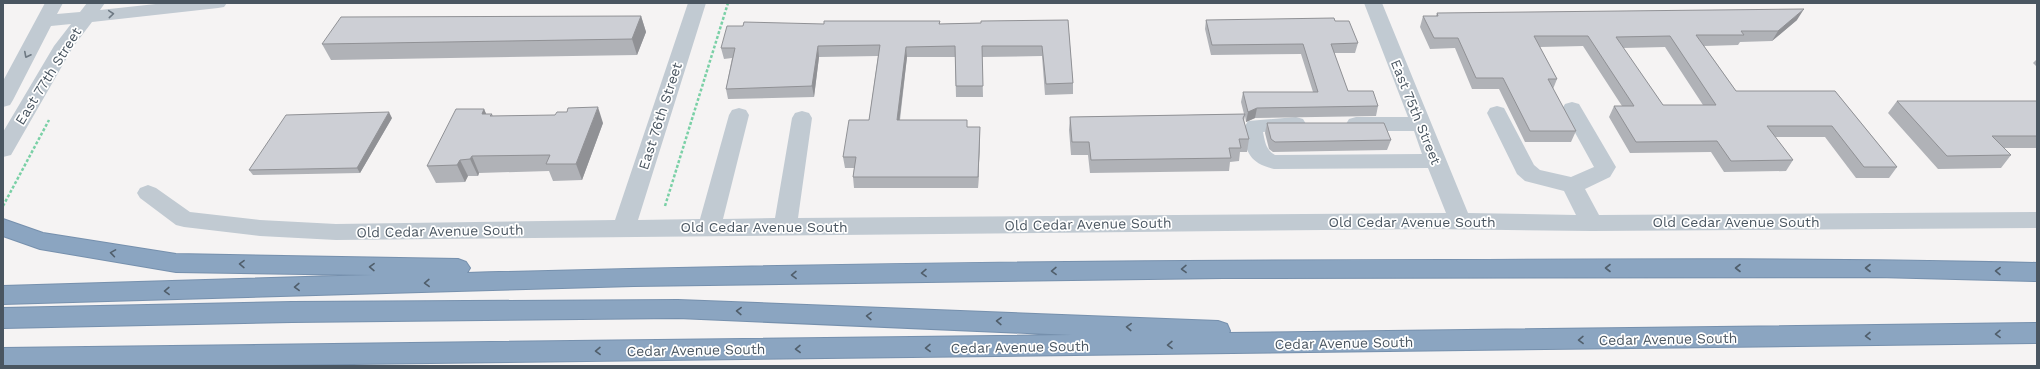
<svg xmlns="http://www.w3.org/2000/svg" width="2040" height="369" font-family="'Work Sans',sans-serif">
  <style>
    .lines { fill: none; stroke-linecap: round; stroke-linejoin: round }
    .highway-casing { stroke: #7690ad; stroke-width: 2 }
    .path { stroke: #7ad0a6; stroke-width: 2.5; stroke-dasharray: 3 2; stroke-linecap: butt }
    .minor { fill: #c1cad2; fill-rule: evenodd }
    .highway { fill: #8ba5c1; fill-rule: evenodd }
    .wall { fill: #b0b2b7; fill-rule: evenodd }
    .shaded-wall { fill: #909195 }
    .building { fill: #cdcfd5; stroke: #909195; fill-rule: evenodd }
    .oneway { stroke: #6e7983 }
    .oneway2 { stroke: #505e6b }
    .labels { text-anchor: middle; stroke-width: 3.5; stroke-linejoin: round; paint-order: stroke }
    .street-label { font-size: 14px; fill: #4a5661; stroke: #fff }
  </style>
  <rect width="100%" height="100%" fill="#f5f3f3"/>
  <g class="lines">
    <!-- highway casing -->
    <g class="highway-casing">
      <path id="highway" d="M 3,219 L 43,233 L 176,254 L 458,259 L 466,262 L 470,268 L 467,273 C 793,264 1119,260 1445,260 C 1643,259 1840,258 2037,263 L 2037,281 L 1877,277 L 1223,278 L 634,286 L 3,304 L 3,286 L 373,275 L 176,272 L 40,249 L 3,236 Z
        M 678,300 L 1218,321 L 1227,324 L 1230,331 L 1229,333 L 2037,323 L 2037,343 L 185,366 L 3,366 L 3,348 L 1072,335 L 678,318 L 292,322 L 3,328 L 3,308 L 292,302 Z"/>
    </g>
    <!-- path -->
    <path class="path" d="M 3,206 L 49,120
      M 665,206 L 728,3"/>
    <!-- minor -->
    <path class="minor" d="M 45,3 L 63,3 L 57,14 L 80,12 L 87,3 L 105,3 L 100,10 L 165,3 L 227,3 L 224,7 L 218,8 L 92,22 L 73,47 L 11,155 L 3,157 L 3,132 L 54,46 L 71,24 L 51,26 L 13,100 L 10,105 L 3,107 L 3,81 Z
      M 688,3 L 706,3 L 638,220 L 700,219 L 729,115 L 732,110 L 739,108 L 746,110 L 749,115 L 723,219 L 775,218 L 792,118 L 795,113 L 802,111 L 809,113 L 812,118 L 798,218 L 1446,213 L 1428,168 L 1274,169 C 1250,163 1247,154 1242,131 L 1248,121 L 1296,117 L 1303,119 L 1306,124 L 1303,129 L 1263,132 C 1265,142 1266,150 1275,155 L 1422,154 L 1414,131 L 1356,131 L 1349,129 L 1346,124 L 1349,119 L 1356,117 L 1408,117 L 1364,3 L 1382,3 L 1468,213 L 1576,215 L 1564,191 L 1525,181 L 1517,174 L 1487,113 L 1490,108 L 1497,106 L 1504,108 L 1534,165 L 1540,170 L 1571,177 L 1594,167 L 1562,109 L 1565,104 L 1572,102 L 1579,104 L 1616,167 L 1610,177 L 1585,189 L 1599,215 L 2037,212 L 2037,228 L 1592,231 L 1430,229 L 336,240 L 260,236 L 184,227 L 176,225 L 140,198 L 137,193 L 140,188 L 148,185 L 156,188 L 190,212 L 260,220 L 336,224 L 615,220 Z"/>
    <!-- highway -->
    <use href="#highway" class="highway"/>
  </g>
  <!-- wall -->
  <path class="wall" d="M 1437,13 L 1797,20 L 1772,41 L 1740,42 L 1738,45 L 1704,46 L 1736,91 L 1835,91 L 1897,167 L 1889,178 L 1856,178 L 1825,137 L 1775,137 L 1793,160 L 1786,171 L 1724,172 L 1711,152 L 1630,153 L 1609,117 L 1614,106 L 1622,106 L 1583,46 L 1540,47 L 1557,79 L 1553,89 L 1576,131 L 1571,142 L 1525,142 L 1499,89 L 1472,89 L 1455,48 L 1430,49 L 1420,27 L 1423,16 L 1436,16 ZM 1665,47 L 1703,105 L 1663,105 L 1623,48 Z
    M 641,16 L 646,32 L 637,55 L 331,60 L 322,44 Z
    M 1068,20 L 1073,83 L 1073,94 L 1045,95 L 1042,56 L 982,57 L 983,97 L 956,97 L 955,57 L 907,57 L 900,120 L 967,127 L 980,127 L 980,137 L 978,188 L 854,188 L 853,177 L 854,168 L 845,168 L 843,157 L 869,120 L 878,56 L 819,57 L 814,97 L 728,99 L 726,89 L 732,58 L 724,59 L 721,48 L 824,24 L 940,21 L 940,24 L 981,23 Z
    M 1206,20 L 1335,21 L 1358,43 L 1355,53 L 1334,53 L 1348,91 L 1378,106 L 1376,116 L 1255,118 L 1246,122 L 1245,116 L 1244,121 L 1249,139 L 1247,152 L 1240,152 L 1239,161 L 1230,162 L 1229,171 L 1090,173 L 1088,155 L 1071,155 L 1069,130 L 1070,117 L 1244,114 L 1241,102 L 1243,92 L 1313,92 L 1301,54 L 1211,55 L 1205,29 Z
    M 2037,59 L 2037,67 L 2033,63 Z
    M 1897,101 L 2037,101 L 2037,148 L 2004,148 L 2011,155 L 2001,168 L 1938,169 L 1888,113 Z
    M 484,109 L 486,114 L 492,114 L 493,116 L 603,123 L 582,180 L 553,181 L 549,171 L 479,173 L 478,176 L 468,176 L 465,182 L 436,183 L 427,166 Z
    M 392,118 L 360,173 L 253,175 L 249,170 Z
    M 1267,123 L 1391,140 L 1387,150 L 1273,152 L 1269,149 L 1265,133 Z"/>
  <!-- shaded-wall -->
  <path class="shaded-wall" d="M 1804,9 L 1797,20 L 1772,41 L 1778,31 Z
    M 641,16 L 646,32 L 637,55 L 632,39 Z
    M 818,46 L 819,57 L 814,97 L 812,86 Z
    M 906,47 L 907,57 L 898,131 L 897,120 Z
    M 598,107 L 603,123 L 582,180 L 576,164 Z
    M 1257,108 L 1255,118 L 1246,122 L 1248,112 Z
    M 484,109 L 491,125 L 482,114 Z
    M 389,112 L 392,118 L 360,173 L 357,168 Z
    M 980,127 L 980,137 L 978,188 L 978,177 Z
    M 472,156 L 479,173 L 478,176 L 470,159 Z
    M 460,160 L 468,176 L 465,182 L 457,165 Z"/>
  <!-- building -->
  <path class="building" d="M 1804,9 L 1778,31 L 1741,31 L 1744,35 L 1696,35 L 1736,91 L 1835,91 L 1897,167 L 1864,167 L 1832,126 L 1767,126 L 1793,160 L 1731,161 L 1717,141 L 1636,142 L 1614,106 L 1634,106 L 1588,36 L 1534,36 L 1557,79 L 1548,79 L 1576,131 L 1530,131 L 1503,78 L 1476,78 L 1458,38 L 1434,38 L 1423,16 L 1438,16 L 1437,13 ZM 1670,36 L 1716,105 L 1663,105 L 1616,37 Z
    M 641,16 L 632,39 L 322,44 L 341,17 Z
    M 1334,18 L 1335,21 L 1349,21 L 1358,43 L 1331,44 L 1348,91 L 1373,91 L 1378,106 L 1257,108 L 1248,112 L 1243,92 L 1318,92 L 1303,44 L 1212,45 L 1206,20 Z
    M 1068,20 L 1073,83 L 1046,84 L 1042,46 L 982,46 L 983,86 L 956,86 L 955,46 L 906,47 L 897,120 L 967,120 L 967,127 L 980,127 L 978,177 L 853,177 L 856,157 L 843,157 L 849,120 L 869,120 L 880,45 L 818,46 L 812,86 L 726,89 L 735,48 L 721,48 L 727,26 L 743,26 L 744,22 L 824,24 L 824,21 L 940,21 L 939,24 L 981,23 L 981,21 Z
    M 1897,101 L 2037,101 L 2037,136 L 1992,136 L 2011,155 L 1947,156 Z
    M 598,107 L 576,164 L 546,164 L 550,155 L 472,156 L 470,159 L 460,160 L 457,165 L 427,166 L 456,109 L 484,109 L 482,114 L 492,114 L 490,116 L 555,115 L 557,112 L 567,112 L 568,108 Z
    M 389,112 L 357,168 L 249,170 L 286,115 Z
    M 1245,114 L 1243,118 L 1249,139 L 1239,139 L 1241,148 L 1229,148 L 1231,158 L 1091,160 L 1089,142 L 1072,142 L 1070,117 Z
    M 1267,123 L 1384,123 L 1391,140 L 1275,142 L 1271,139 Z"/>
  <!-- one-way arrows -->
  <defs><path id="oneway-chevron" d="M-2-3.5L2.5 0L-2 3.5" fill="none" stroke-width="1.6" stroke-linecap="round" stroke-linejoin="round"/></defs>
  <g class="oneway">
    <use href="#oneway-chevron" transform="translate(111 14) rotate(-5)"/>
    <use href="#oneway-chevron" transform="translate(27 55) rotate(117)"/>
  </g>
  <g class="oneway2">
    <use href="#oneway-chevron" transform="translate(113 253) rotate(-171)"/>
    <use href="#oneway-chevron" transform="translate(242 264) rotate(-179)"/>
    <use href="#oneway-chevron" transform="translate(372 267) rotate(-179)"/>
    <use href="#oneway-chevron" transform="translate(1608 268) rotate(180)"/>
    <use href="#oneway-chevron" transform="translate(1738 268) rotate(180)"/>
    <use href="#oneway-chevron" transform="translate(1868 268) rotate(180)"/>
    <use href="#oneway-chevron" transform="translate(1184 269) rotate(179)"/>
    <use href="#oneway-chevron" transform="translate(1054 271) rotate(179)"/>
    <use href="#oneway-chevron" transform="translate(1998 271) rotate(-179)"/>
    <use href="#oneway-chevron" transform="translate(924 273) rotate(179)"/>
    <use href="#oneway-chevron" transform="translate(794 275) rotate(179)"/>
    <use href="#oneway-chevron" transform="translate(427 283) rotate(178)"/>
    <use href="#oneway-chevron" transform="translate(297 287) rotate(178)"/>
    <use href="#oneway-chevron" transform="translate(167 291) rotate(178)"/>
    <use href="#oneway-chevron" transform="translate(739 311) rotate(-178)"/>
    <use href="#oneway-chevron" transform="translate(869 316) rotate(-178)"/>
    <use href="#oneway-chevron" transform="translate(999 321) rotate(-178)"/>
    <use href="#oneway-chevron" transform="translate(1129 327) rotate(-177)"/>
    <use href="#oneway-chevron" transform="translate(1998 334) rotate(179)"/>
    <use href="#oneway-chevron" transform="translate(1868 336) rotate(179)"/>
    <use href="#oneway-chevron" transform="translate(1581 340) rotate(179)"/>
    <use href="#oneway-chevron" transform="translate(1170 345) rotate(179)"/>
    <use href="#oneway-chevron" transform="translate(928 348) rotate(179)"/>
    <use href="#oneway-chevron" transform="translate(798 349) rotate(179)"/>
    <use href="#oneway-chevron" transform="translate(598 351) rotate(179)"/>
  </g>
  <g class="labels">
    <!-- street labels -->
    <g class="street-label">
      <text transform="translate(48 76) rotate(-58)" y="5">East 77th Street</text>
      <text transform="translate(1416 112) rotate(68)" y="5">East 75th Street</text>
      <text transform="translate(660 116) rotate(-72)" y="5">East 76th Street</text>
      <text x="1412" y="227">Old Cedar Avenue South</text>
      <text x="1736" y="227">Old Cedar Avenue South</text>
      <text transform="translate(1088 224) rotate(-1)" y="5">Old Cedar Avenue South</text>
      <text x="764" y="232">Old Cedar Avenue South</text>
      <text transform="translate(440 231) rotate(-1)" y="5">Old Cedar Avenue South</text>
      <text transform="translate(1668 339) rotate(-1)" y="5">Cedar Avenue South</text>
      <text transform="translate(1344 343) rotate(-1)" y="5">Cedar Avenue South</text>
      <text transform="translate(1020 347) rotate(-1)" y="5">Cedar Avenue South</text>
      <text transform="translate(696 350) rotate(-1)" y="5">Cedar Avenue South</text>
    </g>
  </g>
  <!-- border -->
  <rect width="2040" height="369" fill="none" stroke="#4a5661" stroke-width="8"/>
</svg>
